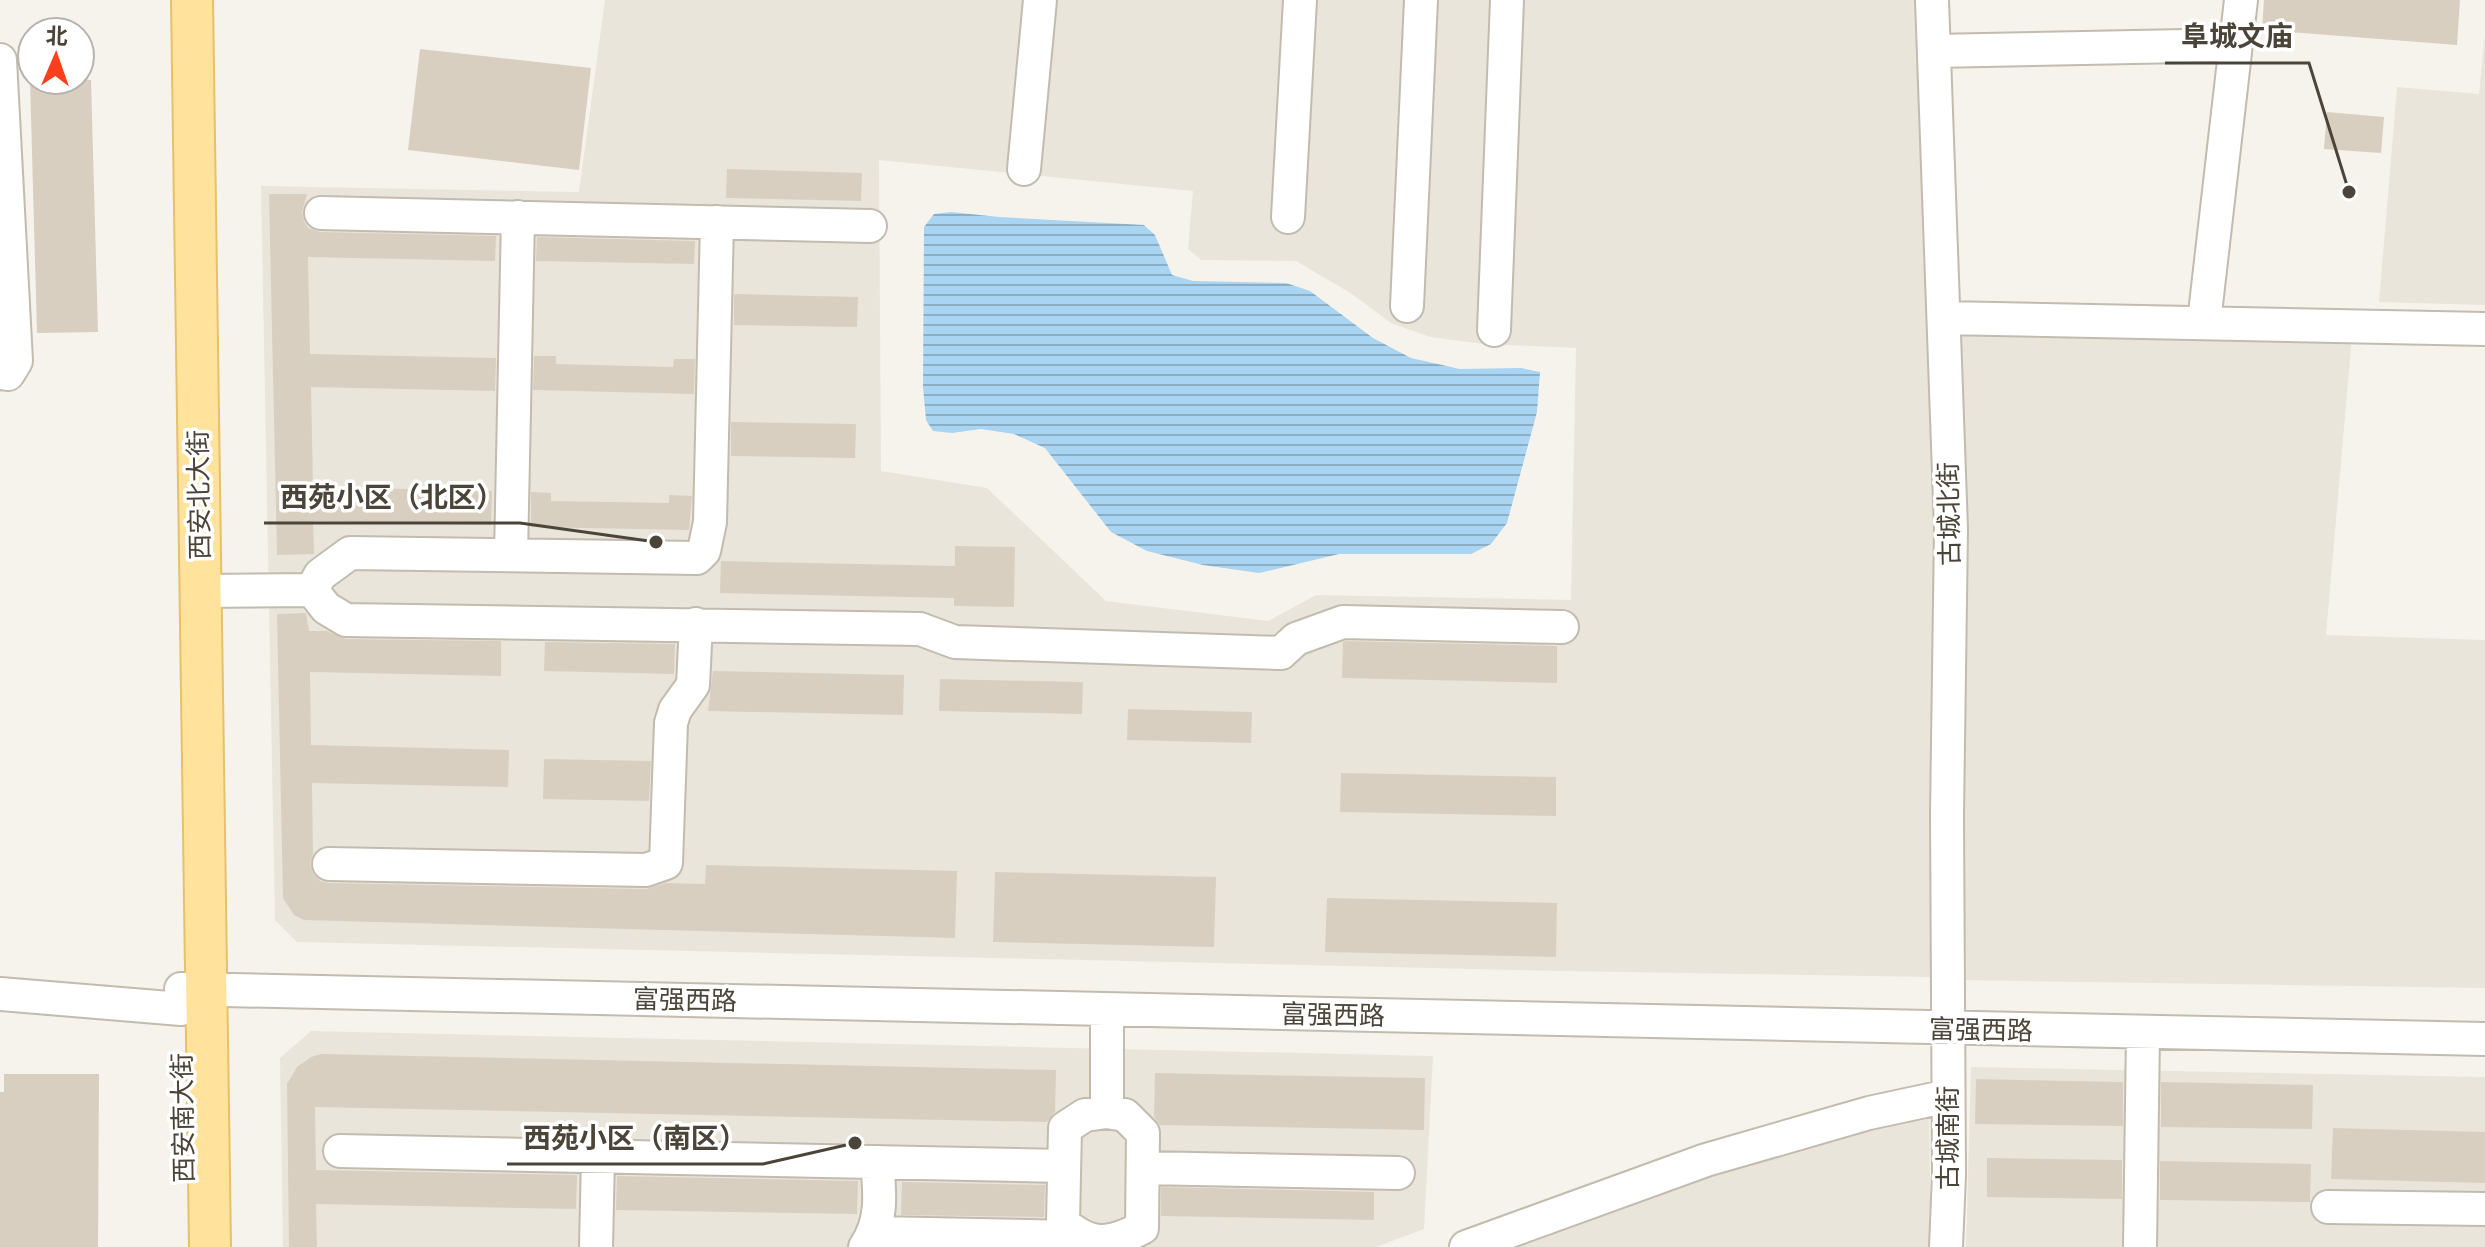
<svg xmlns="http://www.w3.org/2000/svg" width="2485" height="1247" font-family="'Asap Condensed','Noto Sans SC',sans-serif">
  <style>
    .residential { fill: #eae5da; fill-rule: evenodd }
    .water { fill: url(#water-rules) }
    .building { fill: #d8cfc1 }
    .lines { fill: none; stroke-linecap: round; stroke-linejoin: round }
    .minor-casing { stroke: #c2bbae; stroke-width: 36 }
    .major-casing { stroke: #e6c16a; stroke-width: 44 }
    .minor { stroke: #fff; stroke-width: 32 }
    .major { stroke: #ffe39c; stroke-width: 40 }
    .labels { text-anchor: middle; stroke-width: 7; stroke-linejoin: round; paint-order: stroke }
    .street-label { font-size: 26px; fill: #4b4439; stroke: #fff }
    .leader { fill: none; stroke: #4b4439; stroke-width: 3 }
    .callout-dot { fill: #4b4439; stroke: #fff; stroke-width: 3 }
    .callout-label { font-size: 28px; text-anchor: middle; font-weight: bold; fill: #4b4439; stroke: #fff; stroke-width: 7; stroke-linejoin: round; paint-order: stroke }
  </style>
  <defs>
    <pattern id="water-rules" width="6" height="5" patternUnits="userSpaceOnUse" patternTransform="scale(2)"><rect width="6" height="5" fill="#a9d4f2"/><path d="M0 2.5h6" fill="none" stroke="#8caec5"/></pattern>
  </defs>
  <rect width="100%" height="100%" fill="#f6f3ec"/>
  <!-- residential -->
  <path class="residential" d="M 605,0 L 1915,0 L 1929,337 L 1937,612 L 1930,977 L 1562,971 L 297,942 L 275,920 L 261,186 L 579,192 ZM 879,160 L 1193,191 L 1188,249 L 1201,260 L 1296,261 L 1352,294 L 1391,323 L 1430,337 L 1484,344 L 1576,348 L 1571,600 L 1316,595 L 1268,621 L 1106,601 L 987,488 L 881,471 Z
    M 2485,34 L 2485,305 L 2379,302 L 2397,87 L 2479,94 Z
    M 1956,326 L 2352,336 L 2326,635 L 2485,640 L 2485,988 L 1956,980 Z
    M 311,1031 L 1433,1056 L 1424,1229 L 1376,1247 L 283,1247 L 280,1058 Z
    M 1971,1067 L 2485,1077 L 2485,1247 L 1966,1247 Z
    M 1929,1114 L 1931,1247 L 1489,1247 L 1675,1179 Z"/>
  <!-- water -->
  <path class="water" d="M 951,212 L 999,217 L 1144,225 L 1155,235 L 1172,275 L 1193,281 L 1286,283 L 1310,291 L 1373,338 L 1411,358 L 1460,369 L 1521,368 L 1540,372 L 1537,412 L 1507,523 L 1491,544 L 1471,554 L 1339,554 L 1259,573 L 1203,565 L 1147,551 L 1111,532 L 1045,448 L 1014,434 L 981,429 L 952,433 L 933,431 L 926,420 L 923,387 L 924,227 L 934,214 Z"/>
  <!-- building -->
  <path class="building" d="M 2264,0 L 2460,0 L 2457,45 L 2262,30 Z
    M 420,49 L 591,68 L 579,170 L 408,150 Z
    M 30,80 L 91,80 L 98,332 L 37,333 Z
    M 2327,112 L 2384,117 L 2381,153 L 2324,149 Z
    M 727,169 L 862,173 L 861,201 L 726,198 Z
    M 269,194 L 307,194 L 302,212 L 304,221 L 308,228 L 320,232 L 496,236 L 495,261 L 308,257 L 310,354 L 496,358 L 495,391 L 311,387 L 313,487 L 492,491 L 491,525 L 313,521 L 314,554 L 277,555 Z
    M 537,237 L 695,241 L 694,264 L 536,261 Z
    M 734,294 L 858,297 L 857,327 L 734,325 Z
    M 534,356 L 556,356 L 556,364 L 673,367 L 674,359 L 695,359 L 694,394 L 533,390 Z
    M 731,422 L 856,424 L 855,458 L 731,456 Z
    M 531,492 L 551,493 L 551,501 L 669,503 L 669,495 L 692,496 L 689,530 L 531,527 Z
    M 955,546 L 1015,547 L 1014,607 L 954,606 L 954,598 L 720,593 L 721,561 L 955,566 Z
    M 306,613 L 309,631 L 327,631 L 346,639 L 501,641 L 501,676 L 310,672 L 311,745 L 509,750 L 508,787 L 312,783 L 313,854 L 310,864 L 314,875 L 320,881 L 329,883 L 646,889 L 666,883 L 705,884 L 706,865 L 957,871 L 955,938 L 304,920 L 294,915 L 283,898 L 277,614 Z
    M 1346,641 L 1557,646 L 1557,683 L 1342,678 L 1343,642 Z
    M 545,642 L 675,644 L 674,674 L 544,671 Z
    M 713,671 L 904,675 L 903,715 L 708,711 Z
    M 940,679 L 1083,682 L 1082,714 L 939,711 Z
    M 1128,709 L 1252,712 L 1251,743 L 1127,740 Z
    M 544,759 L 651,761 L 649,801 L 543,799 Z
    M 1341,773 L 1556,777 L 1556,816 L 1340,812 Z
    M 995,872 L 1216,877 L 1214,947 L 993,942 Z
    M 1327,898 L 1557,903 L 1556,957 L 1325,952 Z
    M 321,1054 L 1056,1070 L 1055,1112 L 1047,1122 L 315,1107 L 316,1170 L 577,1175 L 576,1209 L 316,1204 L 317,1247 L 289,1247 L 287,1084 L 297,1067 L 311,1057 Z
    M 1155,1073 L 1425,1078 L 1424,1130 L 1160,1125 L 1154,1117 Z
    M 4,1074 L 99,1074 L 98,1247 L 0,1247 L 0,1092 L 4,1092 Z
    M 1976,1079 L 2123,1082 L 2123,1126 L 1975,1124 Z
    M 2161,1082 L 2313,1085 L 2312,1129 L 2161,1127 Z
    M 2333,1128 L 2485,1132 L 2485,1183 L 2331,1179 Z
    M 1987,1158 L 2122,1160 L 2122,1199 L 1987,1197 Z
    M 2160,1161 L 2311,1164 L 2310,1202 L 2160,1200 Z
    M 617,1176 L 858,1181 L 857,1214 L 616,1210 Z
    M 902,1182 L 1045,1185 L 1044,1217 L 901,1215 Z
    M 1161,1187 L 1374,1192 L 1374,1220 L 1161,1216 Z"/>
  <g class="lines">
    <!-- minor casing -->
    <g class="minor-casing">
      <path id="minor" d="M 1932,0 L 1951,529 L 1947,815 L 1949,1175 L 1946,1247
        M 1934,51 L 2236,45
        M 0,60 L 16,361 L 8,374 L 0,373
        M 1024,169 L 1040,0
        M 321,213 L 870,226
        M 1288,217 L 1300,0
        M 717,222 L 710,522 L 704,551 L 697,558 L 350,553 L 320,575 L 312,590 L 326,608 L 346,620 L 920,629 L 955,642 L 1281,653 L 1296,639 L 1343,622 L 1562,627
        M 1407,306 L 1421,0
        M 1944,318 L 2485,329
        M 2204,322 L 2241,0
        M 1494,330 L 1507,0
        M 511,555 L 518,217
        M 201,591 L 312,590
        M 329,864 L 646,870 L 666,863 L 671,723 L 675,710 L 693,685 L 696,624
        M 181,989 L 2485,1039
        M 0,994 L 181,1009
        M 1107,1010 L 1107,1112
        M 1107,1112 L 1125,1115 L 1143,1133 L 1142,1228 C 1108,1245 1092,1247 1063,1223 L 1065,1128 L 1085,1115 Z
        M 340,1151 L 1064,1166
        M 1143,1168 L 1398,1173
        M 2328,1207 L 2485,1209
        M 874,1233 L 1076,1237
        M 596,1247 L 598,1157
        M 865,1247 C 883,1221 880,1193 877,1162
        M 1466,1247 L 1706,1160 L 1869,1113 L 1948,1096
        M 2140,1247 L 2143,1033"/>
    </g>
    <!-- major casing -->
    <g class="major-casing">
      <path id="major" d="M 192,0 L 210,1247"/>
    </g>
    <!-- minor -->
    <use href="#minor" class="minor"/>
    <!-- major -->
    <use href="#major" class="major"/>
  </g>
  <g class="labels">
    <!-- street labels -->
    <g class="street-label">
      <text transform="translate(199 495) rotate(-91)" y="9">西安北大街</text>
      <text transform="translate(1949 514) rotate(-91)" y="9">古城北街</text>
      <text transform="translate(685 1000) rotate(1)" y="9">富强西路</text>
      <text transform="translate(1333 1015) rotate(1)" y="9">富强西路</text>
      <text transform="translate(1981 1030) rotate(1)" y="9">富强西路</text>
      <text transform="translate(183 1118) rotate(-91)" y="9">西安南大街</text>
      <text transform="translate(1948 1138) rotate(-90)" y="9">古城南街</text>
    </g>
  </g>
  <!-- callouts -->
  <path class="leader" d="M2349 192L2309 63H2165M656 542L520 523H264M855 1143L763 1164H507"/>
  <g class="callout-dot">
    <circle cx="2349" cy="192" r="8"/>
    <circle cx="656" cy="542" r="8"/>
    <circle cx="855" cy="1143" r="8"/>
  </g>
  <g class="callout-label">
    <text x="2237" y="46">阜城文庙</text>
    <text x="392" y="507">西苑小区（北区）</text>
    <text x="635" y="1148">西苑小区（南区）</text>
  </g>
  <!-- north arrow -->
  <g transform="translate(56 56) rotate(2)"><circle r="38" fill="#ffffff" stroke="#b7b4b0" stroke-width="2"/>
  <path d="M0-6L14 30L0 20L-14 30Z" fill="#fc3f1d"/>
  <text y="-12" font-size="22" font-weight="bold" text-anchor="middle" fill="#4b4439">北</text>
  </g>
</svg>
